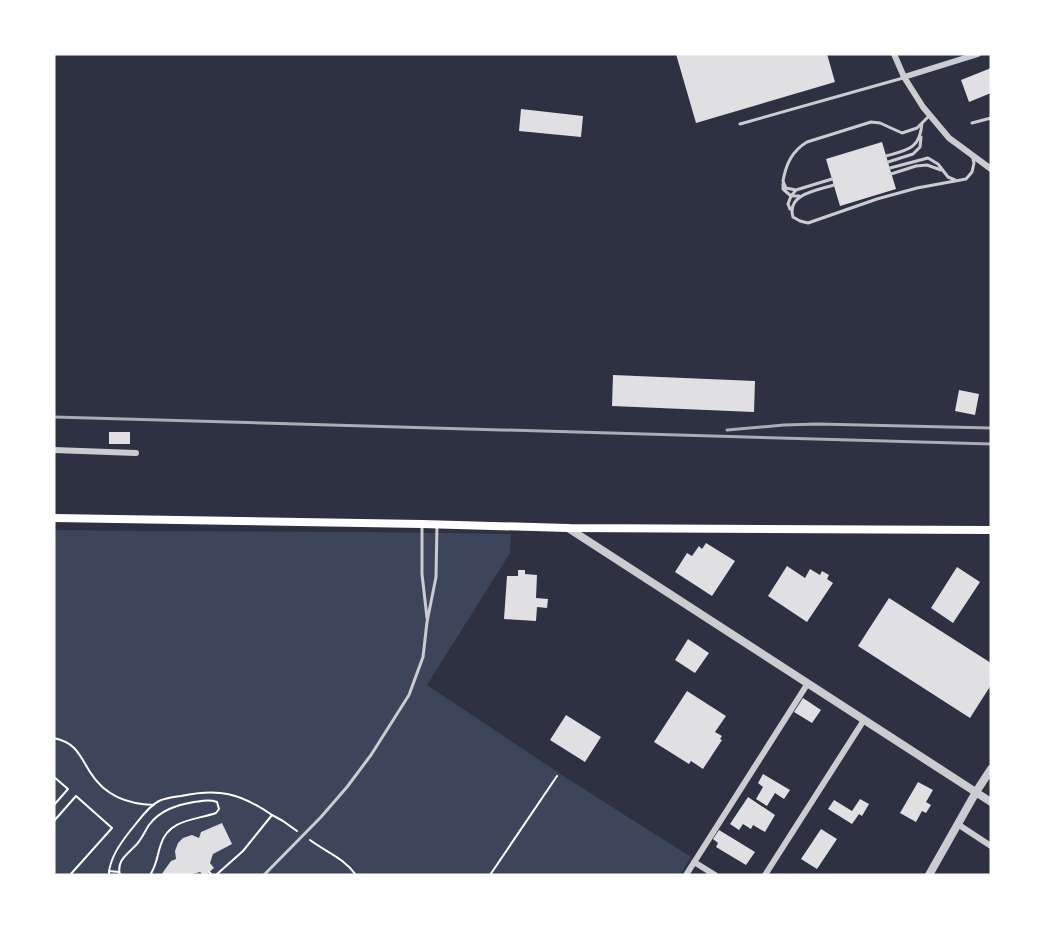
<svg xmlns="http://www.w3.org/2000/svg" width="1045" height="929" font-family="Inter,sans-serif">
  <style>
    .green { fill: #3c4559 }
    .building { fill: #e0e0e3 }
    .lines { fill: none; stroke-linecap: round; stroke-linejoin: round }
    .path { stroke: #fff; stroke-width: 2 }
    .service { stroke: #caccd0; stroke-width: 3 }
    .minor { stroke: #caccd0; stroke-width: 6 }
    .tertiary { stroke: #caccd0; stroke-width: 8 }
    .secondary { stroke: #fff; stroke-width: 8 }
    .rail { stroke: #abadb3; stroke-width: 3 }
  </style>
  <rect width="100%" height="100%" fill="#2d3142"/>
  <!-- green -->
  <path class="green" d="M 54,530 C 206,532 359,531 511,534 L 510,553 L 427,685 L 571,781 L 691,857 L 680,875 L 54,875 Z"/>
  <!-- building -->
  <path class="building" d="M 676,54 L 827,54 L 835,82 L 696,123 Z
    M 991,68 L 991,93 L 969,102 L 961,80 Z
    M 521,109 L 583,116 L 581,137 L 519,131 Z
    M 882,142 L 896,189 L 840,206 L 826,159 Z
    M 613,375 L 755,381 L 754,412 L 612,406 Z
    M 959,390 L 979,394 L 975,415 L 955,411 Z
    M 109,432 L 130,432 L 130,444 L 109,444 Z
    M 706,543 L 735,561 L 712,596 L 675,572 L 687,553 L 692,556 L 699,546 L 702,549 Z
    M 787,566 L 805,578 L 810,569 L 820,575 L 822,571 L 829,575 L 827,579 L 833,583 L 807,622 L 768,596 Z
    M 957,567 L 980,582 L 953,623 L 931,608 Z
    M 518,570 L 525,570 L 525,574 L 537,575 L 536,598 L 548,599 L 547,608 L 537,607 L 536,621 L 504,619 L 507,576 L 518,576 Z
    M 889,598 L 991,663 L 991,685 L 970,718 L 858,646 Z
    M 688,639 L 709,653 L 695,673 L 675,660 Z
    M 687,691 L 726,716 L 715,732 L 722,736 L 720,739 L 722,740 L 703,769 L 691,761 L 689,764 L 654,742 Z
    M 803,698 L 821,710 L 812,723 L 794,712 Z
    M 566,715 L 601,737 L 585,762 L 550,740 Z
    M 763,774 L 790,790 L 784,799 L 775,793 L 767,806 L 756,799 L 763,787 L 758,783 Z
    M 918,782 L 933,790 L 926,802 L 931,805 L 926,813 L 922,811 L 916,822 L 900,813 Z
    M 748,797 L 775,815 L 765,832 L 753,825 L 751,829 L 743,824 L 739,830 L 730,824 Z
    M 860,799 L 869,804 L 862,816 L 859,814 L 852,824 L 828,809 L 834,800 L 852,811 Z
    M 222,823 L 232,844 L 213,854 L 210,863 L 214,868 L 206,875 L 203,875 L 200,872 L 189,875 L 161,875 L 171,861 L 176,859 L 175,851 L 178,843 L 183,838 L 192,835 L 199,838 L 201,832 Z
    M 821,829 L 837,839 L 817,869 L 801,859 Z
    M 719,830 L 755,852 L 746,865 L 716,847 L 718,843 L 713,839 Z"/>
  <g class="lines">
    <!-- path -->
    <path class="path" d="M 54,738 C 76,743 79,754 90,772 C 105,796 127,804 154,805
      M 54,777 L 68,789 L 54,805
      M 272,815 L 283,821 L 297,831
      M 54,821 L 76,796 L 112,828 L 70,875
      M 310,840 C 326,852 344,858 356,875
      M 109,871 C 112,855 120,844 130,831 C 138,822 147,807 159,801 C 165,798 174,797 181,796 C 219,788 240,793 272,815 L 243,851 L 216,875
      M 209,872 L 212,875
      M 109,875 L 109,871 L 119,872
      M 120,875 C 116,860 128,854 137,844 C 142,838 145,831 149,825 C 160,810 177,805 194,802 C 202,801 209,799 217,802 L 219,809 L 216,813 C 196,820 169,819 161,844 C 157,855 157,865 150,875
      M 490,875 L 557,776"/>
    <!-- service -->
    <path class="service" d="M 972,123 L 991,118
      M 740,124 L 903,78
      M 886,156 C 908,150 920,149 922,123
      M 888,162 L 913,154 L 920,147 L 921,137
      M 890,168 L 928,158 L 938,164 L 948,177 L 955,180
      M 891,174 L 916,166 L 927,165 L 941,170
      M 832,179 L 796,190 L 786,188 L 783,181 C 786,164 792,151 807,142 L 871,122 L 880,123 L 902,133 L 917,128 L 929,116
      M 783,184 L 783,189 L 791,196 L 799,196
      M 834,185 C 818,190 786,194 793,217 L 800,221 L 808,223 L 877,199 L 917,188 L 966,179 L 972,172 L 974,163 L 972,155
      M 790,209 L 788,204 L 791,196 L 796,190
      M 422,526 L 422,574 L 427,618
      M 264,875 L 321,817 L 347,787 L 371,755 L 409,695 L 423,657 L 427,622 L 436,577 L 437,524"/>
    <!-- minor -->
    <path class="minor" d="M 894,54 L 904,77 L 923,107 L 949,138 L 991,169
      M 904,77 L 978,54
      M 54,450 L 136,453
      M 959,825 L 991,846
      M 694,862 L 715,875
      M 686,875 L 808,683
      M 765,875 L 864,720"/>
    <!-- tertiary -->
    <path class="tertiary" d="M 568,528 L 991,802
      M 929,875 L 976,792 L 991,769"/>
    <!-- secondary -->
    <path class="secondary" d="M 54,518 L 422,524 L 568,528 L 991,530"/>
    <!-- rail -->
    <path class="rail" d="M 54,417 L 991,444
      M 727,430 L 784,425 L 818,424 L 991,428"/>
  </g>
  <!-- border -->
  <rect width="1045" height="929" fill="none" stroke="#ffffff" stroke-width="111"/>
</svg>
